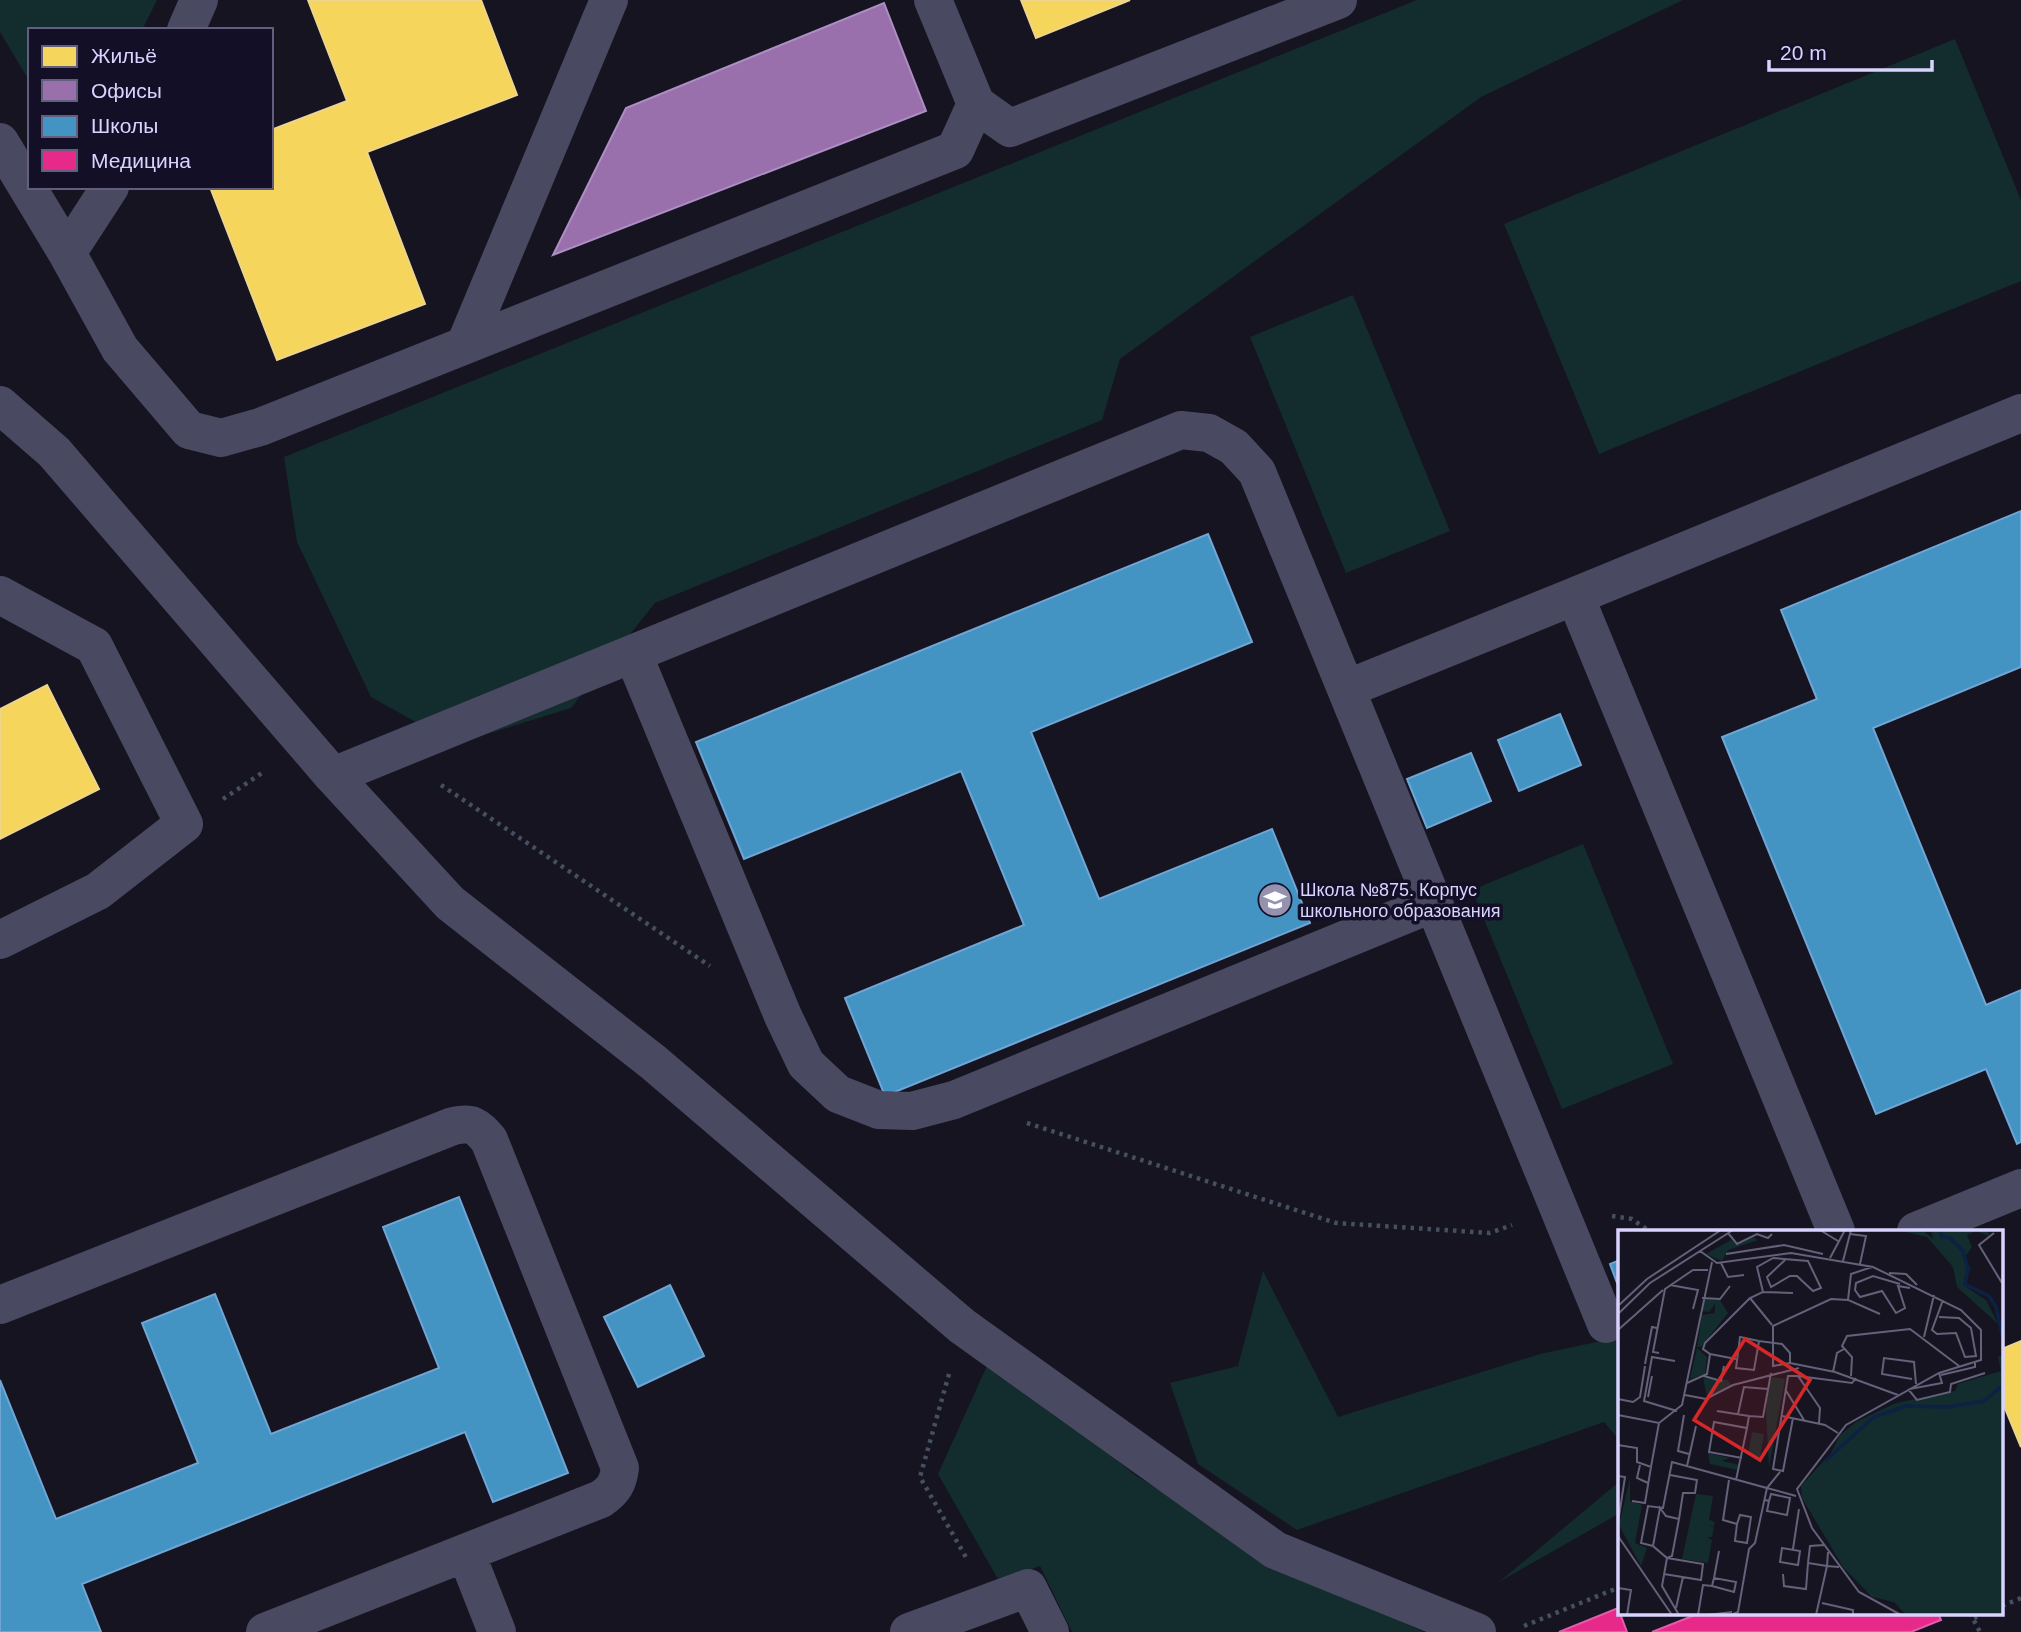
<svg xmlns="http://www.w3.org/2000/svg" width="2021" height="1632" font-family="Helvetica,sans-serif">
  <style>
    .green { fill: #132c2d }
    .homes { fill: #f6d55c; stroke: #edd58d; stroke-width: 2 }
    .offices { fill: #9970ab; stroke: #ac8ec4; stroke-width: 2 }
    .schools { fill: #4393c3; stroke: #70a6d5; stroke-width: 2 }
    .health { fill: #e7298a; stroke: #e35cad; stroke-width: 2 }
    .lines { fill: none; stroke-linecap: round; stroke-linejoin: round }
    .path { stroke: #44505f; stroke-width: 4.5; stroke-dasharray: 3.5 5; stroke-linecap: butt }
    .minor { stroke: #4a4962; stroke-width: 38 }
    .labels { text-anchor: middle; stroke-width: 7; stroke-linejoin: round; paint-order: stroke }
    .poi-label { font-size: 18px; fill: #d9d4ff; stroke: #130f26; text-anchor: start }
    .inset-river { fill: none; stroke: #0d2144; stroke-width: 3.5 }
    .inset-road { fill: none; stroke: #64617a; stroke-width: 2 }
    .view { fill: #d62828; fill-opacity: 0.15; stroke: #d62828; stroke-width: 3.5 }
    .inset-edge { fill: none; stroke: #d9d4ff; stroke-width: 3.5 }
  </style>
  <rect width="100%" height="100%" fill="#161421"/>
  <!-- green -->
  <path class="green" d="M 0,0 L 157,0 L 142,30 L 30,30 L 30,82 L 0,32 Z
    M 1417,0 L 1683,0 L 1481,97 L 1120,359 L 1102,420 L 655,603 L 571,708 L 455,744 L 371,697 L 297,542 L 284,457 Z
    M 1955,39 L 2021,200 L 2021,281 L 1599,454 L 1504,224 Z
    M 1353,295 L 1450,531 L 1346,573 L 1250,337 Z
    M 1583,844 L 1673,1064 L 1562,1109 L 1472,890 Z
    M 1263,1271 L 1338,1417 L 1540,1354 L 1620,1337 L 1620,1441 L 1604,1422 L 1297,1530 L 1198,1464 L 1170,1383 L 1238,1366 Z
    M 991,1357 L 1135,1475 L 1300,1576 L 1424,1632 L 1072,1632 L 1040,1566 L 999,1581 L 938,1474 Z
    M 1620,1481 L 1620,1513 L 1499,1582 Z"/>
  <!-- homes -->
  <path class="homes" d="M 308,0 L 481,0 L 517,95 L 367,152 L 425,304 L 277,360 L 210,187 L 271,187 L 271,130 L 347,101 Z
    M 1021,0 L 1130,0 L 1036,38 Z
    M 47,685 L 99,789 L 0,839 L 0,709 Z
    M 2021,1341 L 2021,1447 L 2002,1401 L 2002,1349 Z"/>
  <!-- offices -->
  <path class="offices" d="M 884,3 L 926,111 L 553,255 L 626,108 Z"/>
  <!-- schools -->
  <path class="schools" d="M 2021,511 L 2021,667 L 1873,728 L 1986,1005 L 2021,990 L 2021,1142 L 2017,1144 L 1986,1069 L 1876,1114 L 1722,737 L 1817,699 L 1781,610 Z
    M 1208,534 L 1252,642 L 1031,732 L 1099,899 L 1272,829 L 1310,923 L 885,1096 L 845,998 L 1024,925 L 961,771 L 744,859 L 696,742 Z
    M 1560,714 L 1581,765 L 1519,791 L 1498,740 Z
    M 1471,753 L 1491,801 L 1427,828 L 1407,779 Z
    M 459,1197 L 568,1473 L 493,1502 L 465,1432 L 82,1584 L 101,1632 L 0,1632 L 0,1380 L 56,1519 L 198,1463 L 142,1323 L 215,1294 L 271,1434 L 439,1368 L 383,1227 Z
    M 1620,1260 L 1620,1291 L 1610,1264 Z
    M 670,1285 L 704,1356 L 638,1387 L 604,1317 Z"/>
  <!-- health -->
  <path class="health" d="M 1618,1608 L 1627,1632 L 1559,1632 Z
    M 1700,1613 L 1938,1613 L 1941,1620 L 1911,1632 L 1652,1632 Z"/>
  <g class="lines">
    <!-- path -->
    <path class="path" d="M 441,785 L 710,966
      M 223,799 L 265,771
      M 1027,1123 L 1336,1223 L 1490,1233 L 1512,1225
      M 1612,1216 L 1632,1219 L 1649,1231
      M 949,1374 L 920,1477 L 967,1559
      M 2002,1606 L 2021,1598
      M 1970,1613 L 1980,1632
      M 1974,1618 L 1986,1613
      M 1524,1626 L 1620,1587"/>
    <!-- minor -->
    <path class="minor" d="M 933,0 L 976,104 L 1010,128 L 1338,0
      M 186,30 L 199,0
      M 0,142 L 67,253
      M 110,187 L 67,253 L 120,349 L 189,430 L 221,438 L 260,427 L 955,150 L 976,104
      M 465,345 L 609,0
      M 0,405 L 54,452 L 333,776 L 450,903 L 653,1062 L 962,1326 L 1275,1550 L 1477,1632
      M 0,595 L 94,646 L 184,824 L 98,891 L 0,940
      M 1575,596 L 2021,413
      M 633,654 L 783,1016 L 806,1064 L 838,1094 L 879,1110 L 912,1111 L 954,1100 L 1434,903
      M 1346,689 L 1606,1324
      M 333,776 L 1181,430 L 1209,433 L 1234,447 L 1257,472 L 1346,689 L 1575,596 L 1836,1231
      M 1916,1231 L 2021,1188
      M 0,1305 L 453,1126 C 472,1122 476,1125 489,1140 L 620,1468 C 618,1483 614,1490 601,1499 L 265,1632
      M 466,1553 L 497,1632
      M 909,1632 L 1028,1588 L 1050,1632"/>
  </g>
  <!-- icons -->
  <defs>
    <g id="school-disc" transform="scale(1.75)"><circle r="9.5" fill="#9591b1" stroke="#130f26"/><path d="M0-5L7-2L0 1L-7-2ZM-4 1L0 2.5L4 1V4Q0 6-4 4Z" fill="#fff"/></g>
  </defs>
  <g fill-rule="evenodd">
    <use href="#school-disc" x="1275" y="900"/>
  </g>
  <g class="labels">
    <!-- poi labels -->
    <g class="poi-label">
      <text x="1300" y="896">Школа №875. Корпус<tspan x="1300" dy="21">школьного образования</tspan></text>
    </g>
  </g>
  <!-- overview -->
  <g transform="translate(1618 1230)">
    <rect width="385" height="385" fill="#161421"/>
    <path d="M 279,0 L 304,0 L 315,9 L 313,0 L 370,1 L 371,6 L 358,1 L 349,5 L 354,17 L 346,28 L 353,39 L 346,49 L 347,56 L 368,70 L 380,94 L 339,57 L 335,37 L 309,7 ZM 135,7 L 140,10 L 110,20 L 104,31 L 88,24 L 113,10 L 120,15 ZM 87,69 L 102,70 L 110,83 L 83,117 L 79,117 L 84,85 L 97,83 L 97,74 L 91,82 L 84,81 ZM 79,118 L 89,127 L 87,144 L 72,149 ZM 385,125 L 385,385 L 288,385 L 276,372 L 254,367 L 225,337 L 184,268 L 183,256 L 213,223 L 222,205 L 238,192 L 278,173 L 337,161 L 340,154 L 383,141 L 380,127 ZM 155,147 L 167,149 L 151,238 L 148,183 L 150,155 ZM 85,148 L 110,150 L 113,155 L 89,167 ZM 134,202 L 146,204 L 142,227 L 130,225 ZM 90,223 L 112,228 L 104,231 L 122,235 L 120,240 L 92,234 ZM 12,248 L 12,271 L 24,275 L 17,313 L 29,318 L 23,336 L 1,295 ZM 78,264 L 95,266 L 91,290 L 97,292 L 96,296 L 90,295 L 96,297 L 94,307 L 89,307 L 94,310 L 90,333 L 64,329 Z" fill="#132c2d"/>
    <path class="inset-river" d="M 323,0 L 323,6 L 332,8 L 345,21 L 350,39 L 347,54 L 371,66 L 378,77 L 385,108M 207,231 L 256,187 L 288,176 L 329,177 L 366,171 L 385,155"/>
    <path class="inset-road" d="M 202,0 L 220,11M 110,3 L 119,14 L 139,4 L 150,8 L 154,4M 376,3 L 361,15 L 384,53M 232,4 L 248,6 L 242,34M 82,21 L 99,33 L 173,23 L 255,37 L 343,80 L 363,100 L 363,130 L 321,143 L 228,195 L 179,259 L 194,298 L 241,362 L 283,385M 108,24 L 166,15 L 205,24M 155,28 L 190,31 L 203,58 L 195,61 L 179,46 L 172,46 L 153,57 L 149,47 L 167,30M 212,28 L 227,0M 225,31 L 233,0M 103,33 L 110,47 L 126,45M 254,37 L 233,44 L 230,70 L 262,84M 271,43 L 288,44 L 299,55M 282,54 L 255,46 L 238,53 L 237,60 L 242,67 L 264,61 L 278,83 L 287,78 L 280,56 L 292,58M 52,55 L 80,60 L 75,79M 145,62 L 175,63M 84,68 L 102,69 L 112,56M 230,70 L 213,69 L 155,96 L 155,136 L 172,133 L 217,142 L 280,165M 0,76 L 29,49 L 103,0M 0,84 L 32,53 L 115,0M 321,87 L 341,88 L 353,98 L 358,126 L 347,127 L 338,103 L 319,104 L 314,100 L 325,70M 154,95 L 132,68 L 145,62 L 139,37 L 155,28M 0,100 L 45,60M 306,107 L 316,65M 141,111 L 122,107 L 118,138 L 136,140 L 141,111 L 164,114 L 172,123 L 172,133M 41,123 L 35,122 L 47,59 L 75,40 L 90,40M 92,124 L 118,129M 57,131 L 34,127 L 26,171 L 59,181M 27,134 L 34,97 L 39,98M 215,142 L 219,123 L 226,119M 323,145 L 357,137 L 357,133M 86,146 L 103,151 L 106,136M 180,146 L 234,153 L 238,148M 233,146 L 234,127 L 224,116 L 229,106 L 292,99 L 341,136M 294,149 L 264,144 L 266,128 L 296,132 L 298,154M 69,153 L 89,144 L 92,124 L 85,119 L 87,113 L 132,68M 167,159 L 186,190M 290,159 L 299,170 L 332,162 L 333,154 L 367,143M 292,159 L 324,153 L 321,143M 67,165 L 88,169 L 115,155 L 181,138M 30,167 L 34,146M 0,169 L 15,172 L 22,167 L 27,136M 99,181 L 131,186M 120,184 L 126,157 L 150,159M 0,185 L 41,193 L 64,175 L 94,32M 66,185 L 60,221 L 71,224M 164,186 L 207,195 L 220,203M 175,188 L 165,241 L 155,239 L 170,146 L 180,146 L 202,178 L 201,193M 0,215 L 19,218 L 19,232 L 33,237 L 41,193M 124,228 L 91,222 L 96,192 L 129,198 L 131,186 L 145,187 L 153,143M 22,235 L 19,248 L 30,253M 69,236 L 78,196M 52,245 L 79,250 L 77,263 L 65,263 L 61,289M 0,246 L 7,247 L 0,293M 111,250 L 105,290 L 119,294 L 122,285 L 133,287 L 129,313 L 117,311 L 119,294M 118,250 L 129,198M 147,270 L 151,271 L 153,264 L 172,268 L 169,285 L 149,281 L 151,271M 14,271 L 27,273 L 33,237M 42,278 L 48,286 L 61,289 L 54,326 L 49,328 L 35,316 ZM 0,306 L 54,385M 206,315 L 192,316 L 190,333 L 209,336 L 210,322M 35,316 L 23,313 L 30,276 L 45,278 L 54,232 L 149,258 L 162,242M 164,318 L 182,321 L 180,335 L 162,332 ZM 175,319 L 181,279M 46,344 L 83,350 L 85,334 L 49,328 L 44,356 L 61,385M 165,344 L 166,356 L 188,359 L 190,333M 94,356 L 116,362 L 118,352 L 96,348 L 101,321M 0,358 L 13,360 L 9,385M 204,373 L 235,380 L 235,385M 58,378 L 65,347M 80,385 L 85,355 L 94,356 L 96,348M 89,385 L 114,382M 113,385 L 120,382 L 131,319 L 137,313 L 149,258 L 178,266M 198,385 L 209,336 L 221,337"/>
    <path class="view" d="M 127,109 L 192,150 L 142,230 L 76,190 Z"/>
    <rect width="385" height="385" class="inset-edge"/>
  </g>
  <!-- legend -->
  <rect x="28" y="28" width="245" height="161" fill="#130f26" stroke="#625e7d" stroke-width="2"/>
  <rect x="42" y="46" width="35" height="21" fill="#f6d55c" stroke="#625e7d" stroke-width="2"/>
  <text x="91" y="63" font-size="21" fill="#d9d4ff">Жильё</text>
  <rect x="42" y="80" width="35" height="21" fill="#9970ab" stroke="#625e7d" stroke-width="2"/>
  <text x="91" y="98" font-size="21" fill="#d9d4ff">Офисы</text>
  <rect x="42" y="116" width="35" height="21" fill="#4393c3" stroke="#625e7d" stroke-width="2"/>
  <text x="91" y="133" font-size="21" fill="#d9d4ff">Школы</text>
  <rect x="42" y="150" width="35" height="21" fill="#e7298a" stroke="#625e7d" stroke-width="2"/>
  <text x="91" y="168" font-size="21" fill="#d9d4ff">Медицина</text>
  <!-- scale -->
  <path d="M1769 60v10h163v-10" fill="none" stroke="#d9d4ff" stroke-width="3.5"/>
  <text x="1780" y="60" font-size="21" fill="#d9d4ff" stroke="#130f26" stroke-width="5" paint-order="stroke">20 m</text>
</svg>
